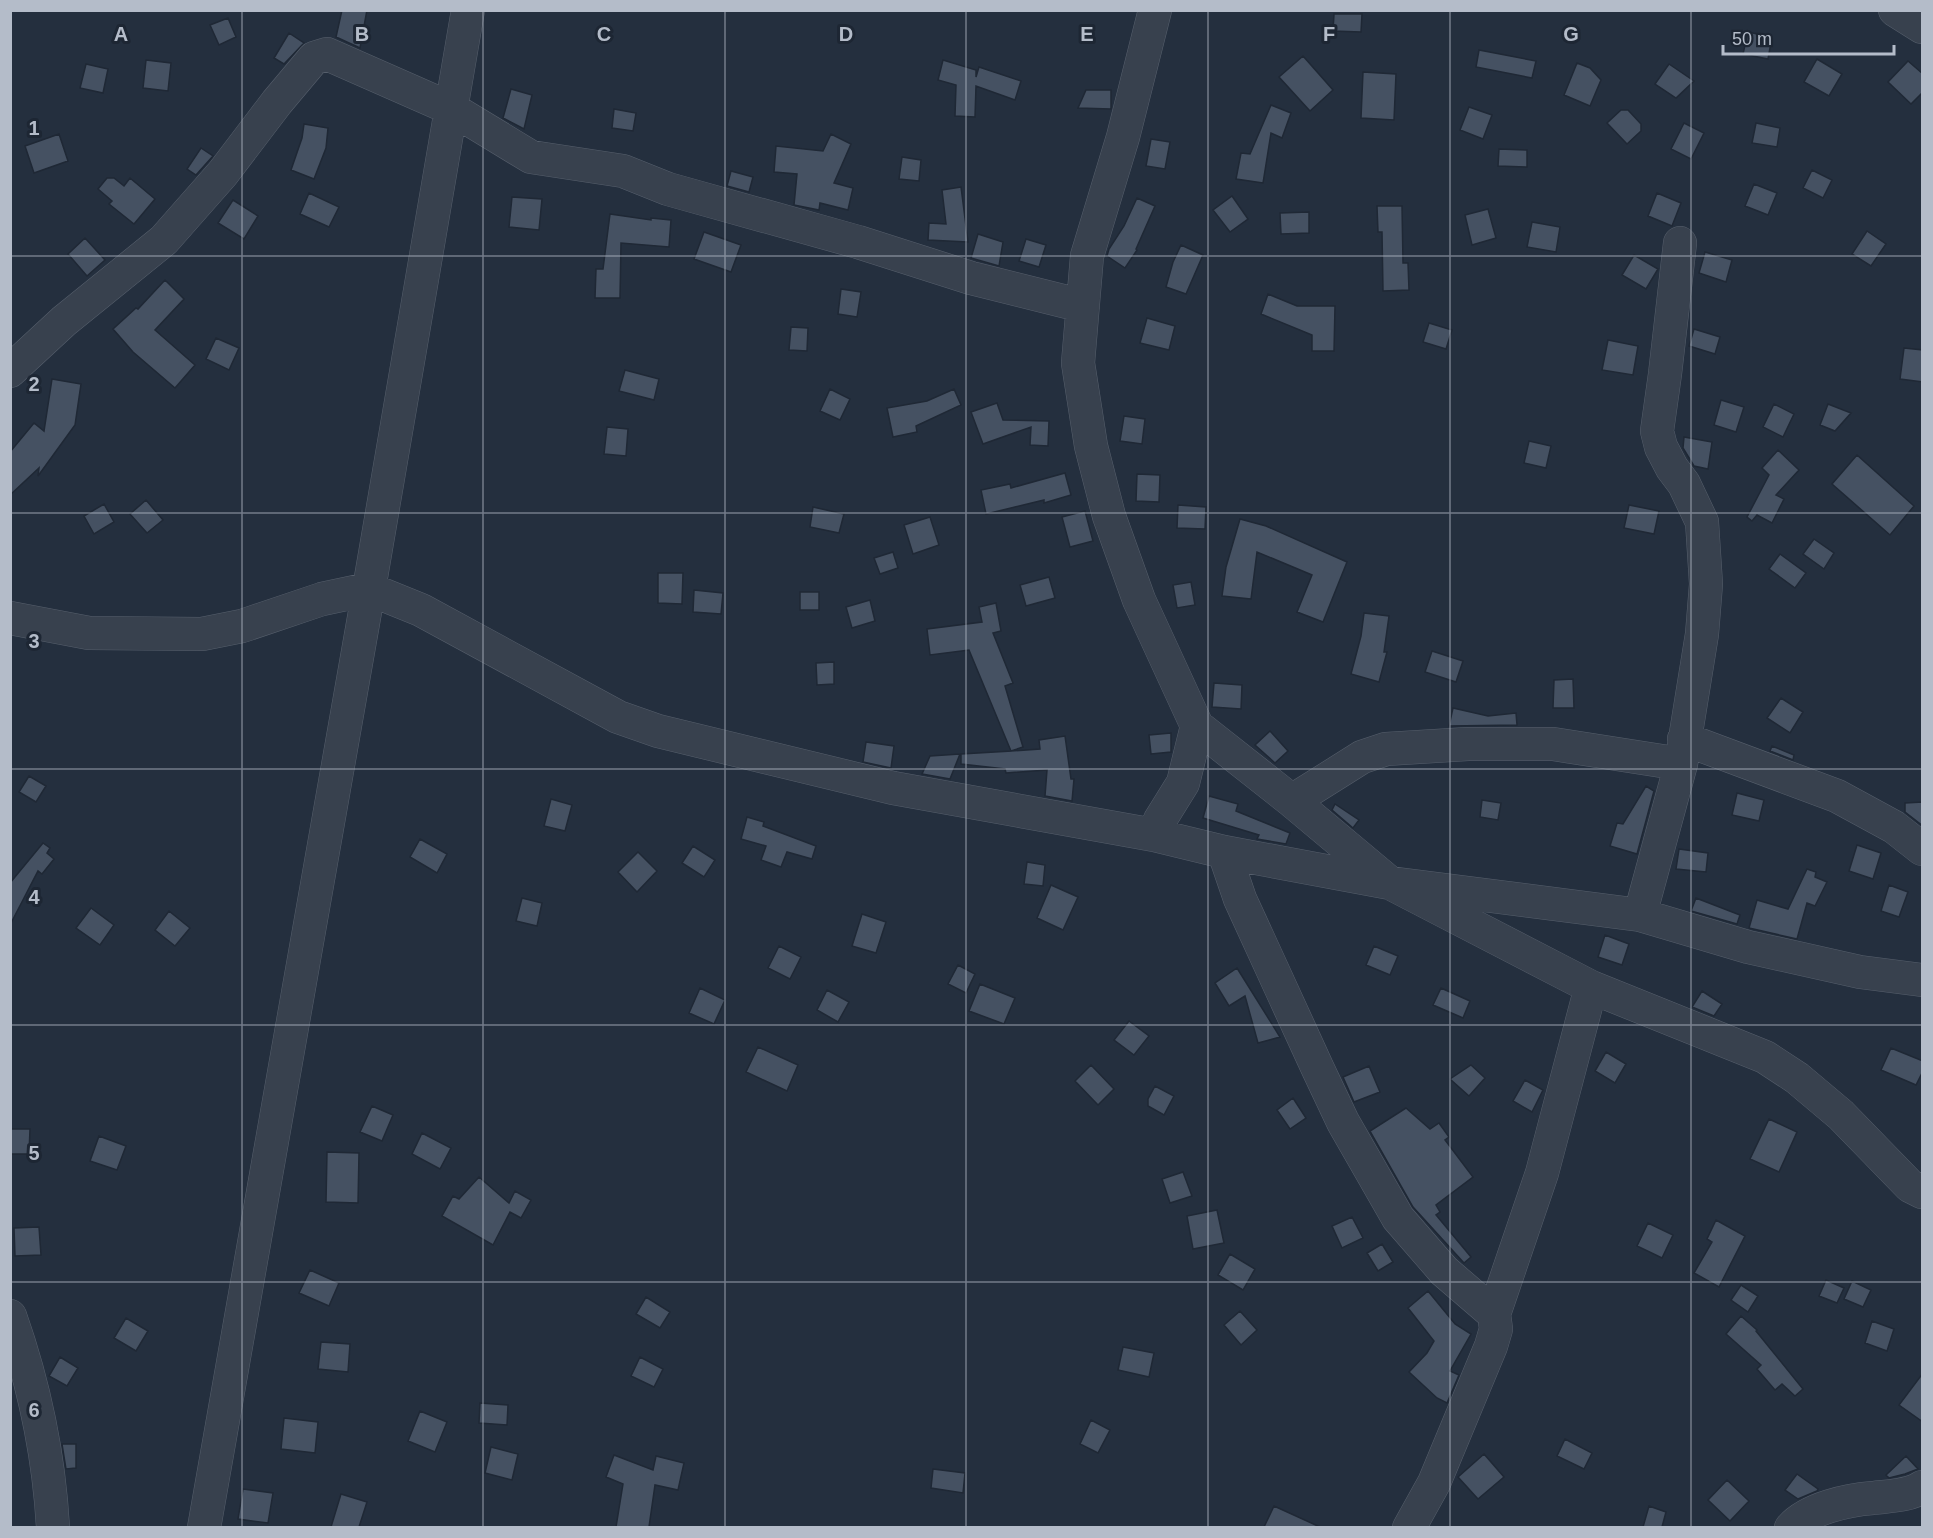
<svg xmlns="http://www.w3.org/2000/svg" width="1933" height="1538" font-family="Arial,sans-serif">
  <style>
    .building { fill: #455162; stroke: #1f2835; stroke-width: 1.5 }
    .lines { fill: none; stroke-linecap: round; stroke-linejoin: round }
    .minor-casing { stroke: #565f6c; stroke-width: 34 }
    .minor { stroke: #38414e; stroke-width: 33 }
    .grid { fill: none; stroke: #b4bcc9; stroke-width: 1.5; stroke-opacity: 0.55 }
    .grid-label { font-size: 20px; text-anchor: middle; font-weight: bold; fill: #b4bcc9; stroke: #1d2633; stroke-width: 6; stroke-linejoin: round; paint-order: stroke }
  </style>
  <rect width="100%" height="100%" fill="#242f3e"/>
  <!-- building -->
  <path class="building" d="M 342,10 L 367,10 L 360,48 L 336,37 Z
    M 1334,14 L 1362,14 L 1361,32 L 1333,31 Z
    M 228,18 L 236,37 L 219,45 L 210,25 Z
    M 1748,32 L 1772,37 L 1768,59 L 1743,54 Z
    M 289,33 L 304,43 L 284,64 L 274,58 Z
    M 1479,50 L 1536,61 L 1532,78 L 1476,67 Z
    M 1303,56 L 1333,90 L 1310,111 L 1279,77 Z
    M 1817,59 L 1842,74 L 1829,96 L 1804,82 Z
    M 146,60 L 171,63 L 168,91 L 143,88 Z
    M 943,60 L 976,70 L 976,77 L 979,67 L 1021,81 L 1015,100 L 976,86 L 975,117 L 955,116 L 956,85 L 938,80 Z
    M 1908,61 L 1923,74 L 1923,92 L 1911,104 L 1888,82 Z
    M 1577,63 L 1590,68 L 1601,80 L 1590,106 L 1564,95 Z
    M 86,64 L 108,69 L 103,93 L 80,88 Z
    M 1669,64 L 1694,81 L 1676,98 L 1655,84 Z
    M 1363,72 L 1396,74 L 1394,120 L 1361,118 Z
    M 511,89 L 532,95 L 524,129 L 503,118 Z
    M 1086,90 L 1111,90 L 1111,109 L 1078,108 Z
    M 1271,105 L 1291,113 L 1282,138 L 1271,133 L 1263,183 L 1236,179 L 1241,153 L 1250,154 Z
    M 1469,107 L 1492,115 L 1483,139 L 1460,130 Z
    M 614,109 L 636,113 L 633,131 L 612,128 Z
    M 1621,110 L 1628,110 L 1641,124 L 1641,131 L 1627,144 L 1607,123 Z
    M 1684,123 L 1704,133 L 1691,159 L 1671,149 Z
    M 1756,123 L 1780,128 L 1777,147 L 1752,143 Z
    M 304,124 L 328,128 L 326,148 L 314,179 L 291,170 L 302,138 Z
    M 59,134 L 68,161 L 34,173 L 25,146 Z
    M 831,134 L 851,144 L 834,183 L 853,188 L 848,210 L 820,203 L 819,210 L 794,205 L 797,174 L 774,172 L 776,146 L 823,151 Z
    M 1151,139 L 1170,142 L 1165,169 L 1146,166 Z
    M 201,148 L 213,156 L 196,175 L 187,169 Z
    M 1499,149 L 1527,150 L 1527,167 L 1498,166 Z
    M 902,157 L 921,160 L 919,181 L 899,179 Z
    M 1812,170 L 1832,180 L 1823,198 L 1803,188 Z
    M 731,171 L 753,177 L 749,192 L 727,186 Z
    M 107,178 L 114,178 L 124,186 L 130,178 L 155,199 L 134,224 L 109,204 L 112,201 L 98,189 Z
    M 1754,184 L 1777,193 L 1768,215 L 1745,206 Z
    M 961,187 L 968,242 L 928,240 L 929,223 L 946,224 L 942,190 Z
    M 309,193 L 339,207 L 329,227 L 300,214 Z
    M 1657,193 L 1681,203 L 1672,226 L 1648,216 Z
    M 1232,196 L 1248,219 L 1230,232 L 1213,210 Z
    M 512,197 L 542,199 L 539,230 L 509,227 Z
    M 1137,198 L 1155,206 L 1136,249 L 1137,250 L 1125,268 L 1107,256 L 1109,249 L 1124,226 Z
    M 233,200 L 258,216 L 244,239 L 218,223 Z
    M 1377,206 L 1402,206 L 1403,263 L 1408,263 L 1409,290 L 1383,291 L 1382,232 L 1378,232 Z
    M 1488,209 L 1496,238 L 1472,245 L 1465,215 Z
    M 1309,212 L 1309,233 L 1281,234 L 1280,213 Z
    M 610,214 L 651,220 L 651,218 L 671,220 L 669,247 L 621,243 L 620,298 L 595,298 L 596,269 L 603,269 Z
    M 1532,222 L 1560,227 L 1556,252 L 1527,247 Z
    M 1867,231 L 1886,244 L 1871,266 L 1852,254 Z
    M 704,232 L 741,245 L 731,272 L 694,259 Z
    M 978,234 L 1003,242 L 999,266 L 971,258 Z
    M 85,238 L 105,260 L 87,276 L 68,254 Z
    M 1026,239 L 1046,245 L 1039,267 L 1019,261 Z
    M 1181,245 L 1203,255 L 1186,294 L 1166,287 L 1173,262 Z
    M 1705,252 L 1732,260 L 1726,282 L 1699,273 Z
    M 1634,255 L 1658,269 L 1646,289 L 1622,275 Z
    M 165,280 L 184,299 L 155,330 L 195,365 L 175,388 L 133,352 L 113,329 L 136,308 L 138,309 Z
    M 841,289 L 861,292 L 857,317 L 838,314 Z
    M 1268,294 L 1297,306 L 1335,306 L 1334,351 L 1312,351 L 1312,335 L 1261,314 Z
    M 1147,318 L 1175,326 L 1169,350 L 1140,343 Z
    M 1429,323 L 1452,330 L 1446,349 L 1423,342 Z
    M 791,327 L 808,328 L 807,351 L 789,350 Z
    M 1694,329 L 1720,337 L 1715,354 L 1689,346 Z
    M 216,338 L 239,348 L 229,370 L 206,359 Z
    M 1608,340 L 1638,346 L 1633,375 L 1602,370 Z
    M 1904,348 L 1923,350 L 1923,382 L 1900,379 Z
    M 625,370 L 659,379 L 654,400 L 619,391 Z
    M 52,379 L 81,384 L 75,425 L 38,476 L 39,468 L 10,495 L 10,452 L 34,423 L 44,431 Z
    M 830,389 L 850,399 L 840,420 L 820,411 Z
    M 954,389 L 961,405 L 916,426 L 917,432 L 893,437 L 887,408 L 927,401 Z
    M 1721,400 L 1744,407 L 1736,432 L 1714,425 Z
    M 997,403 L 1003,420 L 1049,421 L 1048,446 L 1030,445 L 1031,427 L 983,444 L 971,412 Z
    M 1774,404 L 1794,414 L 1783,437 L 1763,427 Z
    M 1828,404 L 1851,413 L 1835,431 L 1820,425 Z
    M 1124,416 L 1145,419 L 1142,444 L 1120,441 Z
    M 607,427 L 628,429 L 626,456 L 604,454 Z
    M 1684,437 L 1712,442 L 1708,469 L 1694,466 L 1683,448 Z
    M 1529,441 L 1551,446 L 1546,468 L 1524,463 Z
    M 1778,450 L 1799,470 L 1776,495 L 1784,499 L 1772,523 L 1757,515 L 1752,521 L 1747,517 L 1769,475 L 1762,468 Z
    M 1857,455 L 1914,506 L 1890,535 L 1832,484 Z
    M 1065,473 L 1071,495 L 1044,503 L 1044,500 L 986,514 L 981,490 L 1010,484 L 1011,488 Z
    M 1137,474 L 1160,475 L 1159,502 L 1136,501 Z
    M 146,500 L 163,520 L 147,533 L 130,514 Z
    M 104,504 L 114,522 L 94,534 L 84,516 Z
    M 1178,505 L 1206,507 L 1205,529 L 1177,528 Z
    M 1629,505 L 1659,511 L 1654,534 L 1624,528 Z
    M 813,507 L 844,514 L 839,533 L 810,527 Z
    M 1085,511 L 1093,541 L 1070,547 L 1062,517 Z
    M 930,517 L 939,545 L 913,554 L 904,525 Z
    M 1240,519 L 1266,526 L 1347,562 L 1323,622 L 1297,612 L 1312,575 L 1257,552 L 1251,599 L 1222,596 L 1226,567 Z
    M 1814,539 L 1834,553 L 1824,569 L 1803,554 Z
    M 893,552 L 898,568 L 880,574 L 874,558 Z
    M 1780,554 L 1806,573 L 1795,588 L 1769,569 Z
    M 658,573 L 683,573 L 682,604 L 658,603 Z
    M 1049,577 L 1055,598 L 1026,606 L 1020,585 Z
    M 1191,582 L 1195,605 L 1177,608 L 1173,585 Z
    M 694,590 L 723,593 L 721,614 L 693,612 Z
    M 800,592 L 819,592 L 819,610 L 800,610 Z
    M 870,600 L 875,621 L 852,628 L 846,607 Z
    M 996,603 L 1001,631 L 993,633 L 1013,683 L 1005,686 L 1023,747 L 1011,751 L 1040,749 L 1039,740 L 1065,736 L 1071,779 L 1074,779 L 1072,801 L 1045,796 L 1047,770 L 1006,773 L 1005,769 L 961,764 L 961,754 L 1011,751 L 969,650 L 930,655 L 927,629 L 982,622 L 979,607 Z
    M 1364,613 L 1389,616 L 1384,652 L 1387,652 L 1379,682 L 1351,674 L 1361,636 Z
    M 1432,651 L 1463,661 L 1456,682 L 1425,672 Z
    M 834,662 L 834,684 L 817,685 L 816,663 Z
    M 1573,679 L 1574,708 L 1553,708 L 1554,680 Z
    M 1214,683 L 1242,685 L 1241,709 L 1212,707 Z
    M 1781,698 L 1803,712 L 1790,733 L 1767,718 Z
    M 1453,708 L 1488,716 L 1516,713 L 1517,725 L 1449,726 Z
    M 1270,731 L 1288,751 L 1275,763 L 1255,745 Z
    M 1171,733 L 1171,752 L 1151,754 L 1149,735 Z
    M 866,742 L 894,746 L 891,768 L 863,762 Z
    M 1772,746 L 1794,755 L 1793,760 L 1770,751 Z
    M 960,754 L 950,779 L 922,774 L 930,756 Z
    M 29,776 L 46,786 L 36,802 L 19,792 Z
    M 1646,786 L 1654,791 L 1637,854 L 1610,846 L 1617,823 L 1623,824 Z
    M 1737,793 L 1764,800 L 1759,821 L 1732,815 Z
    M 1209,796 L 1238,804 L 1236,811 L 1290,833 L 1286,844 L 1257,839 L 1259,835 L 1203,818 Z
    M 551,799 L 572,805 L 565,831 L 544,826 Z
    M 1482,800 L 1501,803 L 1498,820 L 1480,817 Z
    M 1923,802 L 1923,826 L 1905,812 L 1905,803 Z
    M 1335,804 L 1359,820 L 1353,828 L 1332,810 Z
    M 747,817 L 764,822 L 763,826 L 816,846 L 812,859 L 787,852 L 781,867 L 761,860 L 766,846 L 741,839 Z
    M 420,839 L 447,854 L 437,873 L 410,857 Z
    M 43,843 L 50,848 L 47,853 L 54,859 L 42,874 L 38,871 L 10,925 L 10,883 Z
    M 1857,845 L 1881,853 L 1873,879 L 1849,871 Z
    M 693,846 L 715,860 L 704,877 L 682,863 Z
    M 1679,849 L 1708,853 L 1706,872 L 1676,869 Z
    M 638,852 L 657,871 L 637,892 L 618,872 Z
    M 1027,862 L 1045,865 L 1043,886 L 1024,884 Z
    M 1807,869 L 1816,872 L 1815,877 L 1827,882 L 1815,906 L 1807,903 L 1797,939 L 1749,928 L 1757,900 L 1788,909 Z
    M 1051,885 L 1078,897 L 1063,930 L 1037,918 Z
    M 1889,885 L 1908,892 L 1899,917 L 1881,911 Z
    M 522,898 L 542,903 L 537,926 L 516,921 Z
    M 1696,898 L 1740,915 L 1737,924 L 1691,911 Z
    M 91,908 L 114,925 L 100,945 L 76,928 Z
    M 169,911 L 190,928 L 175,946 L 155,930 Z
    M 862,914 L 886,922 L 876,953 L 852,946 Z
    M 1605,935 L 1629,944 L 1622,965 L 1598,957 Z
    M 779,946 L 801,957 L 790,979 L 768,968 Z
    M 1374,946 L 1398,956 L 1390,975 L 1366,965 Z
    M 958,965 L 975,974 L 966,993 L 948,984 Z
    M 1237,968 L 1252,992 L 1280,1037 L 1258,1043 L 1245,996 L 1229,1006 L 1215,983 Z
    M 980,984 L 1015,998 L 1004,1024 L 969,1011 Z
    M 700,988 L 725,1000 L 714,1024 L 689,1013 Z
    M 1441,988 L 1470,1001 L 1463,1018 L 1433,1005 Z
    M 827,990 L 849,1002 L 838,1022 L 817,1010 Z
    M 1702,991 L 1722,1004 L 1714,1016 L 1692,1007 Z
    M 1129,1021 L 1149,1036 L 1134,1055 L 1114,1040 Z
    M 758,1047 L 798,1065 L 787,1091 L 746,1072 Z
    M 1891,1048 L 1923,1061 L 1923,1071 L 1916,1085 L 1881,1070 Z
    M 1606,1052 L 1626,1064 L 1615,1083 L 1595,1071 Z
    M 1091,1065 L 1114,1089 L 1098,1105 L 1075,1081 Z
    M 1471,1065 L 1485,1078 L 1469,1096 L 1450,1079 Z
    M 1369,1066 L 1380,1092 L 1354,1102 L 1343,1077 Z
    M 1525,1080 L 1543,1090 L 1532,1112 L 1513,1101 Z
    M 1155,1086 L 1174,1096 L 1164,1115 L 1148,1106 L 1148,1099 Z
    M 1293,1098 L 1306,1118 L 1290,1129 L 1277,1110 Z
    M 372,1106 L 393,1115 L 382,1141 L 360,1132 Z
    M 1406,1108 L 1430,1129 L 1439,1123 L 1449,1137 L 1445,1140 L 1473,1177 L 1436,1205 L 1440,1212 L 1436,1215 L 1471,1257 L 1464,1263 L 1413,1207 L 1370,1131 Z
    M 1769,1119 L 1797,1132 L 1779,1172 L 1750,1159 Z
    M 10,1129 L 30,1129 L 29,1154 L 10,1154 Z
    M 422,1133 L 451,1148 L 440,1169 L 412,1154 Z
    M 99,1136 L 126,1146 L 117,1170 L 90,1161 Z
    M 327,1152 L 359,1153 L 358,1203 L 326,1202 Z
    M 1183,1172 L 1192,1196 L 1170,1203 L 1162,1179 Z
    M 479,1177 L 509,1203 L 515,1191 L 531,1200 L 521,1218 L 510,1212 L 493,1245 L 442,1216 L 453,1196 L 459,1199 Z
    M 1217,1210 L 1224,1243 L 1193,1249 L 1187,1216 Z
    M 1352,1217 L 1363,1238 L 1342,1248 L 1332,1226 Z
    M 1716,1220 L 1745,1236 L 1719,1287 L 1694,1273 L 1712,1242 L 1707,1239 Z
    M 1648,1223 L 1673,1235 L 1662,1258 L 1637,1246 Z
    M 39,1227 L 41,1255 L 15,1256 L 14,1228 Z
    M 1382,1244 L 1393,1262 L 1378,1271 L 1367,1253 Z
    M 1230,1254 L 1255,1269 L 1243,1290 L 1218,1275 Z
    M 310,1270 L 339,1283 L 329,1306 L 299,1293 Z
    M 1826,1280 L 1844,1288 L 1837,1303 L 1819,1296 Z
    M 1852,1281 L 1871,1290 L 1863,1307 L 1844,1299 Z
    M 1741,1285 L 1758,1296 L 1748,1312 L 1731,1300 Z
    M 1428,1291 L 1455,1324 L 1471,1334 L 1450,1371 L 1459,1375 L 1447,1403 L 1437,1398 L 1409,1372 L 1427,1353 L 1434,1341 L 1408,1308 Z
    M 646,1297 L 670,1312 L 660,1328 L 636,1314 Z
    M 1240,1311 L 1257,1330 L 1241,1345 L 1224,1325 Z
    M 1741,1316 L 1757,1330 L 1756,1331 L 1803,1389 L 1795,1396 L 1782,1384 L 1775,1390 L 1757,1369 L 1761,1365 L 1726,1334 Z
    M 126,1318 L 148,1331 L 136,1351 L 114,1338 Z
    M 1872,1321 L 1894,1329 L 1887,1351 L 1865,1343 Z
    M 321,1342 L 350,1344 L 348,1372 L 318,1369 Z
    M 1123,1347 L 1154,1353 L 1149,1377 L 1118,1370 Z
    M 60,1357 L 78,1368 L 67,1386 L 49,1376 Z
    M 640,1357 L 663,1369 L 654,1387 L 631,1376 Z
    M 1923,1373 L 1923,1422 L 1899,1405 Z
    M 480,1403 L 508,1405 L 507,1425 L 479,1423 Z
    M 420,1411 L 447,1422 L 435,1452 L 408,1441 Z
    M 284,1418 L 318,1422 L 315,1453 L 281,1449 Z
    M 1091,1420 L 1110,1430 L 1098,1453 L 1080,1444 Z
    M 1565,1439 L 1592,1453 L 1584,1469 L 1557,1456 Z
    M 62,1444 L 76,1444 L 76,1468 L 66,1469 Z
    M 491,1447 L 518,1454 L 512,1480 L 485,1473 Z
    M 1484,1454 L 1504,1477 L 1478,1499 L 1458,1477 Z
    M 614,1455 L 653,1470 L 656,1456 L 684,1463 L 678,1490 L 655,1485 L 649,1527 L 616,1527 L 623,1484 L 606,1477 Z
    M 1906,1456 L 1918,1469 L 1905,1474 L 1889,1478 L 1886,1475 Z
    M 933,1469 L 965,1473 L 963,1493 L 931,1488 Z
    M 1797,1474 L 1818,1489 L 1817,1491 L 1798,1499 L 1785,1490 Z
    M 1727,1480 L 1749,1501 L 1730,1521 L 1708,1500 Z
    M 243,1489 L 273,1493 L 268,1523 L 238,1519 Z
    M 341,1494 L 367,1502 L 359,1527 L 331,1527 Z
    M 1274,1506 L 1320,1527 L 1264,1527 Z
    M 1649,1506 L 1666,1512 L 1662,1527 L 1643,1527 Z"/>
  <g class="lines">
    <!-- minor casing -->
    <g class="minor-casing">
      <path id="minor" d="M 1155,10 L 1123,137 L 1087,256 L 1078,363 L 1091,446 L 1109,516 L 1139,600 L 1197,726 L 1292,801 L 1390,883 L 1591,987 L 1765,1057 L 1797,1078 L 1841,1115 L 1910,1186 L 1922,1192
        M 1895,10 L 1922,27
        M 10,371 L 64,321 L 164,240 L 223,173 L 277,102 L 314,58 L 327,54 L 452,109 L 531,157 L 623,171 L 668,189 L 858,242 L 971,278 L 1083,306
        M 10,618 L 89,633 L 202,634 L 242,626 L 322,599 L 369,589 L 421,610 L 618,717 L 658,731 L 893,788 L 1154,835 L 1224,852 L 1390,883 L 1640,915 L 1748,947 L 1860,972 L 1922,980
        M 1684,739 L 1837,796 L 1894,827 L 1922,849
        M 1292,801 L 1362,757 L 1386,749 L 1468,744 L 1553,744 L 1681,764
        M 1154,835 L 1160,820 L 1183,783 L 1197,726
        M 1224,852 L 1240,899 L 1317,1067 L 1343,1122 L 1398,1218 L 1444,1271 L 1494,1314
        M 1640,915 L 1681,764 L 1702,634 L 1706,584 L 1702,522 L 1684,484 L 1672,468 L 1661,447 L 1657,431 L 1665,374 L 1680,243
        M 10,1316 C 34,1384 49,1456 53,1528
        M 204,1528 L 369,589 L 468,10
        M 1409,1528 L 1434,1483 L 1491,1346 L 1496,1329 L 1494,1314 L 1542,1173 L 1591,987
        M 1791,1528 C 1809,1508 1848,1500 1873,1498 C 1889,1496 1909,1496 1922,1487"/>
    </g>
    <!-- minor -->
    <use href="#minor" class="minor"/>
  </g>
  <!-- grid -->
  <path class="grid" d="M 242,10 L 242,1528M 483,10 L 483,1528M 725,10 L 725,1528M 966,10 L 966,1528M 1208,10 L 1208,1528M 1450,10 L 1450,1528M 1691,10 L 1691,1528M 10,256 L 1922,256M 10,513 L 1922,513M 10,769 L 1922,769M 10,1025 L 1922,1025M 10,1282 L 1922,1282"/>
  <g class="grid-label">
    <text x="121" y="41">A</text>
    <text x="362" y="41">B</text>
    <text x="604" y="41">C</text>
    <text x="846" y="41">D</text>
    <text x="1087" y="41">E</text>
    <text x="1329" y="41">F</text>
    <text x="1571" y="41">G</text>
    <text x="34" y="135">1</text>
    <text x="34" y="391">2</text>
    <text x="34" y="648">3</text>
    <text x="34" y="904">4</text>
    <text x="34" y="1160">5</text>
    <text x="34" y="1417">6</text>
  </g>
  <!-- border -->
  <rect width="1933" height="1538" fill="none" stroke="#b4bcc9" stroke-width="24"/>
  <!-- scale -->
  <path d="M1723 45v9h171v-9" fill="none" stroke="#b4bcc9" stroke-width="3"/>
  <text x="1732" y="45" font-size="18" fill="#b4bcc9" stroke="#1d2633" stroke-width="4.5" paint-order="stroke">50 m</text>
</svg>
